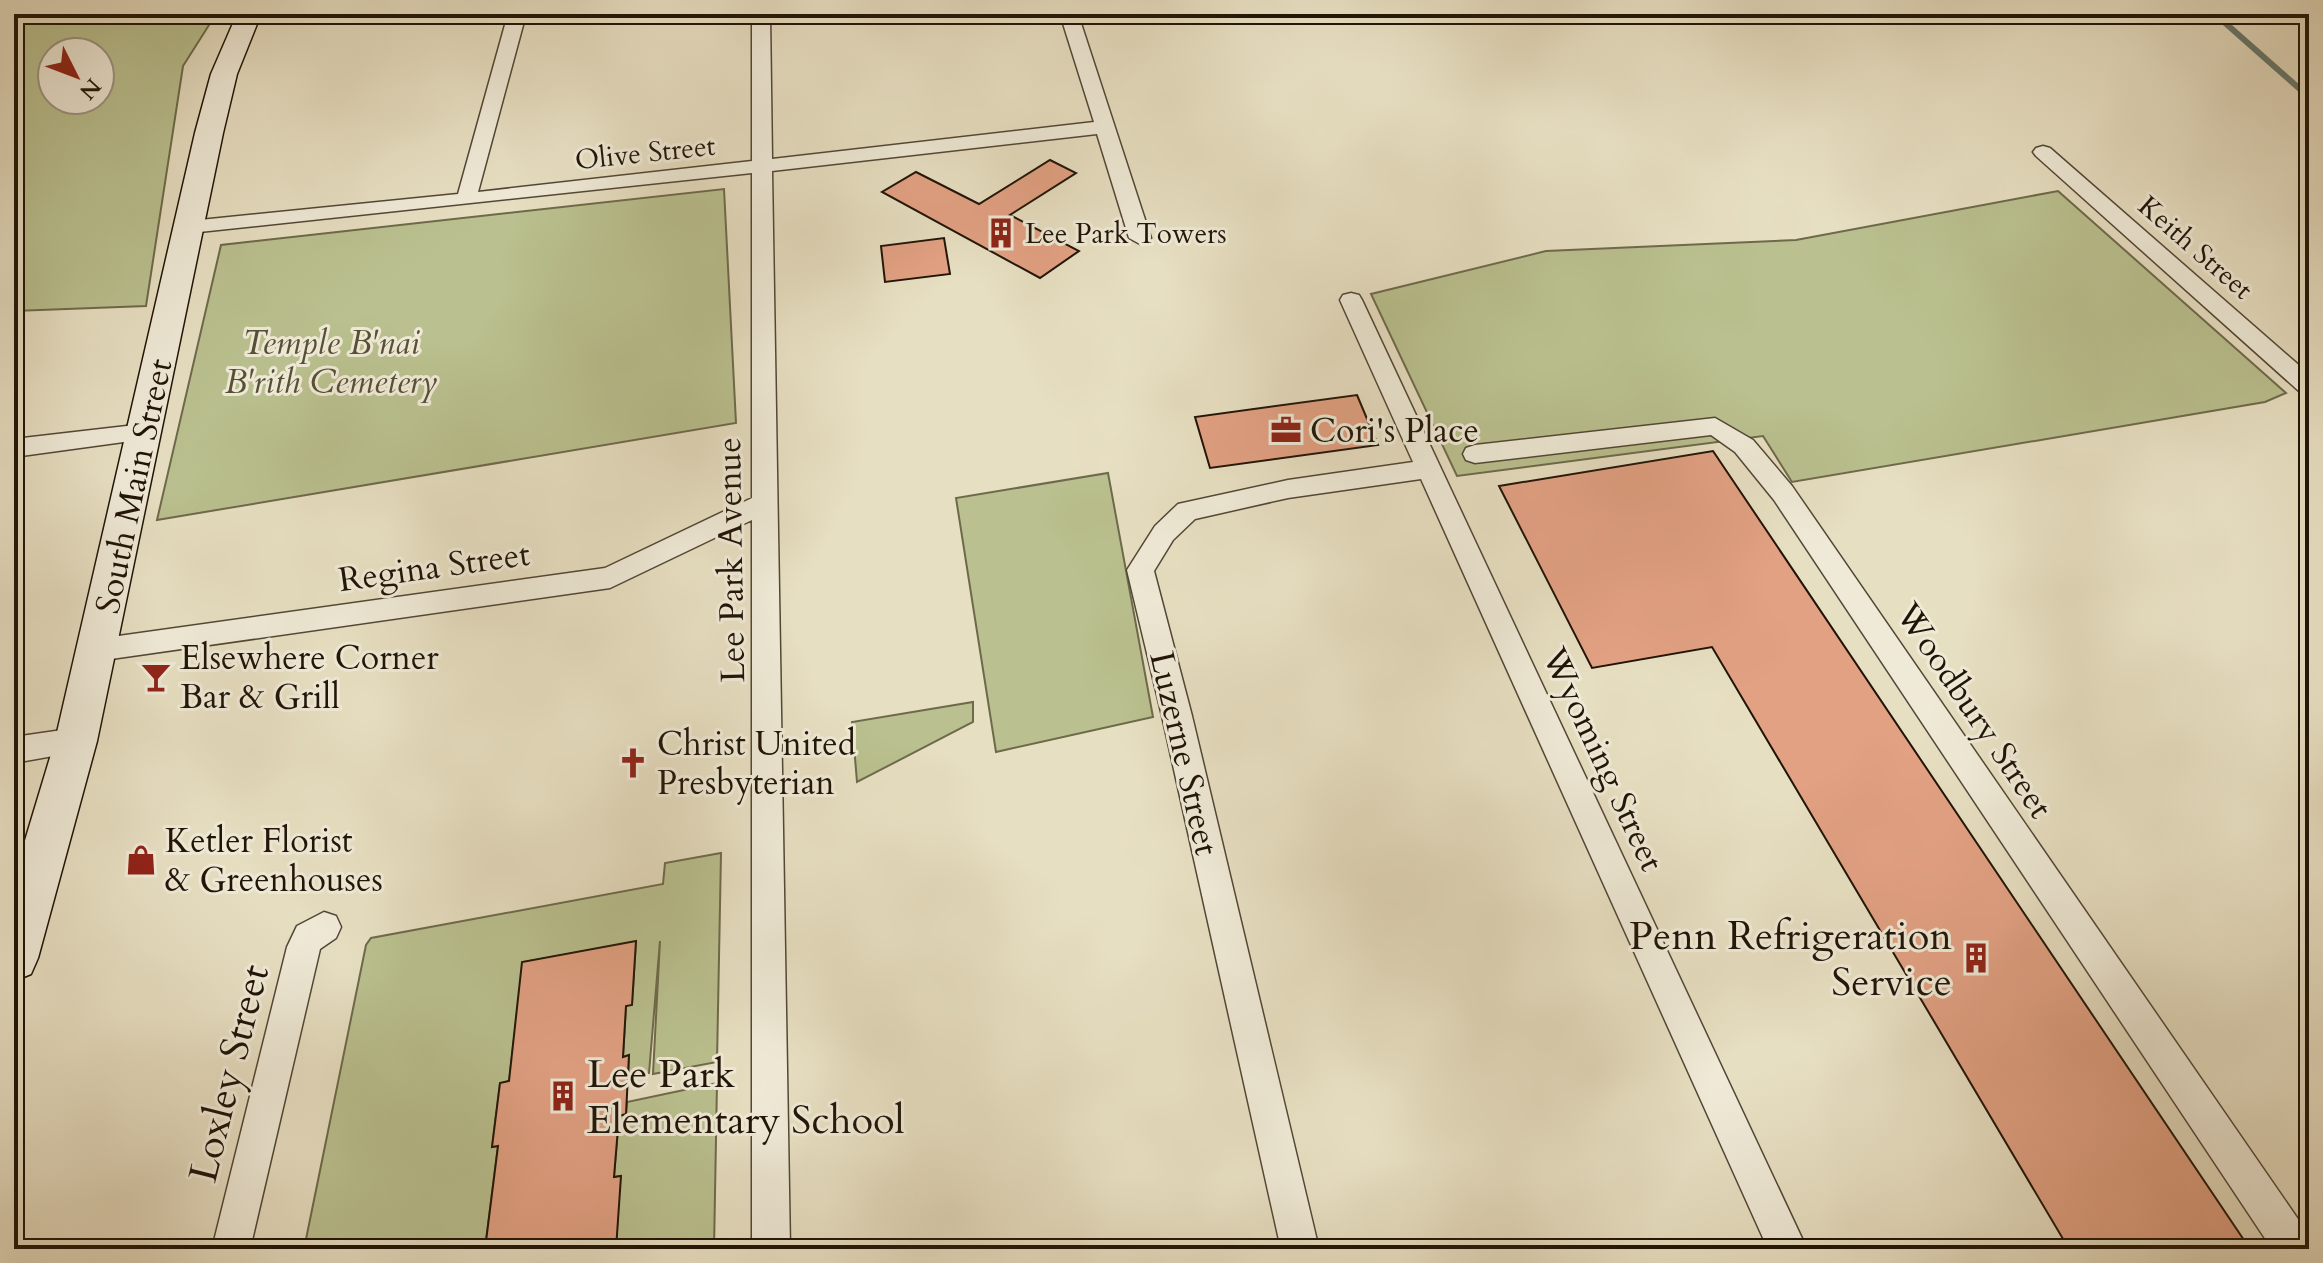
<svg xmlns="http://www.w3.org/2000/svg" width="2323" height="1263" font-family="Cardo,serif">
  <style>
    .green { fill: #bac08f; stroke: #6d6a4b; stroke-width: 2; fill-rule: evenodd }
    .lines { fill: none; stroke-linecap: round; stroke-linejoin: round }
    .stream { stroke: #67796f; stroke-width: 6 }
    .building { fill: #e2a183; stroke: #201407; stroke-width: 2 }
    .minor-casing { stroke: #524736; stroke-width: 3 }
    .secondary-casing { stroke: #201407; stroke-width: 3 }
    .minor { fill: #efead7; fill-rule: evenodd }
    .secondary { fill: #efead7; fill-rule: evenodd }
    .labels { text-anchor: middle; stroke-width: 6; stroke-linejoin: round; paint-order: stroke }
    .far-street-label { font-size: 28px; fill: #201407; stroke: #efead7 }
    .far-poi-label { font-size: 28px; fill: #201407; stroke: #efead7; text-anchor: start }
    .park-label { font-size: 34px; font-style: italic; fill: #565037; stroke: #efead7 }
    .poi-label { font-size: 34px; fill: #201407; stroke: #efead7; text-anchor: start }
    .street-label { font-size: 34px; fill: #201407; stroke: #efead7 }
    .near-poi-label { font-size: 40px; fill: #201407; stroke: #efead7; text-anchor: end }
    .near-street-label { font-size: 40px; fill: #201407; stroke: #efead7 }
  </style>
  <rect width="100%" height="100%" fill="#e7dfc2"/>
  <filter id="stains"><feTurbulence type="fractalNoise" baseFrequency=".0025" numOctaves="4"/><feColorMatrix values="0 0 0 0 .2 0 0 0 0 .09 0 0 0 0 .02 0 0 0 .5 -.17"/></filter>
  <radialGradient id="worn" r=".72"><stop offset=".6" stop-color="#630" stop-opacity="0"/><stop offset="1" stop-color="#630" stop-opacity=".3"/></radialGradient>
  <!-- green -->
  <path class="green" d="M 14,14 L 216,14 L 183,66 L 146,306 L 14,311 ZM 100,52 L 100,100 L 52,100 L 52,52 Z
    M 724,189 L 736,423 L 157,520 L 221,245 Z
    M 2058,191 L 2286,393 L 2265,402 L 1792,482 L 1763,436 L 1457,476 L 1371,294 L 1546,251 L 1796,240 Z
    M 1108,473 L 1153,717 L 996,752 L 956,498 Z
    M 973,702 L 973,722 L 857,782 L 852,722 Z
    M 721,853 L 717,1062 L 653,1074 L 660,941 L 649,1073 L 628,1078 L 629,1056 L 623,1057 L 626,1006 L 632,1004 L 636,942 L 523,962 L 509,1081 L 500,1083 L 492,1147 L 498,1146 L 485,1249 L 304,1249 L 366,945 L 371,938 L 663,884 L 665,863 Z
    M 717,1083 L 714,1249 L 616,1249 L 620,1176 L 614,1177 L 619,1116 L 626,1114 L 627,1102 Z"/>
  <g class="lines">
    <!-- stream -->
    <path class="stream" d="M 2215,14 L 2309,97"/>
  </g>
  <!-- building -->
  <path class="building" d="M 1050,160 L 1076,173 L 1010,215 L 1079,251 L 1040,278 L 882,192 L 916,172 L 979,204 Z
    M 944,238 L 950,274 L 885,282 L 881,246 Z
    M 1357,395 L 1378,445 L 1210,468 L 1195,417 Z
    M 1713,451 L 2250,1249 L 2069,1249 L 1712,647 L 1592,668 L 1499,486 Z
    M 636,941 L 632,1005 L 626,1006 L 623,1057 L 629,1055 L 626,1114 L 619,1116 L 614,1177 L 621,1176 L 616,1249 L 485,1249 L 498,1146 L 492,1147 L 500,1083 L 509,1081 L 522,962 Z"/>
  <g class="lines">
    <!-- minor casing -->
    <g class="minor-casing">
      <path id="minor" d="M 508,14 L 526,14 L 478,192 L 752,161 L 752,14 L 770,14 L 772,159 L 1094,122 L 1060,14 L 1078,14 L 1151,238 L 1140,244 L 1129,238 L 1097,134 L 772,171 L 790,1249 L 752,1249 L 752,520 L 610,588 L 97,661 L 87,658 L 83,650 L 87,642 L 97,639 L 605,568 L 752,498 L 752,173 L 190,233 L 180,227 L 190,221 L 458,194 Z
        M 2043,146 L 2050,148 L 2309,374 L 2309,395 L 2301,393 L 2036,156 L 2033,152 L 2036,148 Z
        M 1351,293 L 1359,295 L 1362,300 L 1807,1249 L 1768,1249 L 1421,479 L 1288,498 L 1195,519 L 1173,540 L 1154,571 L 1192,716 L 1319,1249 L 1281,1249 L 1162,716 L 1127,570 L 1155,526 L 1178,504 L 1288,480 L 1413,462 L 1340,300 L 1343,295 Z
        M 1715,418 L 1753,440 L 1792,486 L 2309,1235 L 2309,1249 L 2272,1249 L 1774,500 L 1735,452 L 1711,435 L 1475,463 L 1466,460 L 1463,454 L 1466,448 L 1475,445 Z
        M 144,424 L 153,426 L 156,432 L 153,438 L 14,457 L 14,439 Z
        M 76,728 L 87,732 L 91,741 L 87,750 L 14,763 L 14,737 Z
        M 324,912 L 336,916 L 341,927 L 336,938 L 320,949 L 250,1249 L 212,1249 L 287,947 L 297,926 Z"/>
    </g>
    <!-- secondary casing -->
    <g class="secondary-casing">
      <path id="secondary" d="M 237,14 L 261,14 L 237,74 L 223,133 L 97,741 L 38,958 L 31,974 L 14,981 L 14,877 L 55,741 L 195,133 L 211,74 Z"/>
    </g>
    <!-- minor -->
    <use href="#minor" class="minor"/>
    <!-- secondary -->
    <use href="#secondary" class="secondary"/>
  </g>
  <!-- icons -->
  <defs>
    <g id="building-bare" transform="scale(2.4)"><path d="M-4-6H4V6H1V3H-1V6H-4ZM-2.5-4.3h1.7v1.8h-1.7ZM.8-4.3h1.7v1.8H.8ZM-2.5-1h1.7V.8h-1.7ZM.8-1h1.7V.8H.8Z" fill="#8f2418" stroke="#efead7" stroke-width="2.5" paint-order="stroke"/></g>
    <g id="office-bare" transform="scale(2.4)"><path d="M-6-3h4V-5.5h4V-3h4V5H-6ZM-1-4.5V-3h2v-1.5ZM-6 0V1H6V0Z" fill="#8f2418" stroke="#efead7" stroke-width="2.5" paint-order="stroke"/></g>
    <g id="bar-bare" transform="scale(2.4)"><path d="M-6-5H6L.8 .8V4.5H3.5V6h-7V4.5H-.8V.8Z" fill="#8f2418" stroke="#efead7" stroke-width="2.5" paint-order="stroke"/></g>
    <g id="church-bare" transform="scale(2.4)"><path d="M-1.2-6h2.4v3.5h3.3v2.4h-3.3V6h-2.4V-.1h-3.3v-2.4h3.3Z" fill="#8f2418" stroke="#efead7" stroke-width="2.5" paint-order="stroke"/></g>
    <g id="shop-bare" transform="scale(2.4)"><path d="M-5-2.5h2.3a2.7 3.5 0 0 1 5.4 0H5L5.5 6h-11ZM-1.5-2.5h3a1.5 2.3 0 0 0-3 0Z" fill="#8f2418" stroke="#efead7" stroke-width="2.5" paint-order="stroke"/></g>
  </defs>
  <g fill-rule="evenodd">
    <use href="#building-bare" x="1001" y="233"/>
    <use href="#office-bare" x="1286" y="430"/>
    <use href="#bar-bare" x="156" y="677"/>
    <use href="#church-bare" x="633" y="763"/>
    <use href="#shop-bare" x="141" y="860"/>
    <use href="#building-bare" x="1976" y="958"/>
    <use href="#building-bare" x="563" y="1096"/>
  </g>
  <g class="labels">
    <!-- far-street labels -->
    <g class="far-street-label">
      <text transform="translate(645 152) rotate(-6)" y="10">Olive Street</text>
      <text transform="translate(2196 247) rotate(41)" y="10">Keith Street</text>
    </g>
    <!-- far-poi labels -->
    <g class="far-poi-label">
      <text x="1025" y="243">Lee Park Towers</text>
    </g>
    <!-- park labels -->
    <g class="park-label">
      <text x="331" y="354">Temple B'nai<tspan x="331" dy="39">B'rith Cemetery</tspan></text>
    </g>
    <!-- poi labels -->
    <g class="poi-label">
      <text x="1310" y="442">Cori's Place</text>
      <text x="180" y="669">Elsewhere Corner<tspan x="180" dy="39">Bar &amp; Grill</tspan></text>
      <text x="657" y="755">Christ United<tspan x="657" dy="39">Presbyterian</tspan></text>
      <text x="165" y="852">Ketler Florist<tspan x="165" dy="39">&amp; Greenhouses</tspan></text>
    </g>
    <!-- street labels -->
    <g class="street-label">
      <text transform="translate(133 486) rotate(-78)" y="12">South Main Street</text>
      <text transform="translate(730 560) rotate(-91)" y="12">Lee Park Avenue</text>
      <text transform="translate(434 566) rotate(-8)" y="12">Regina Street</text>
      <text transform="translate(1975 710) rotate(56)" y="12">Woodbury Street</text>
      <text transform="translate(1185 753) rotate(77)" y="12">Luzerne Street</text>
      <text transform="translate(1604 759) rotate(65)" y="12">Wyoming Street</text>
    </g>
    <!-- near-poi labels -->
    <g class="near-poi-label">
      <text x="1952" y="949">Penn Refrigeration<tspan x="1952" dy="46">Service</tspan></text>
      <text x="587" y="1087" text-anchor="start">Lee Park<tspan x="587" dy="46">Elementary School</tspan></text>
    </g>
    <!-- near-street labels -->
    <g class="near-street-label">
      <text transform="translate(228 1073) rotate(-76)" y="14">Loxley Street</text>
    </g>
  </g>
  <!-- margin -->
  <rect width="2323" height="1263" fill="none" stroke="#e7dfc2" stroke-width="48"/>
  <rect x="16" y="16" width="2291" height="1231" fill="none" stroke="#201407" stroke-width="4"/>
  <rect x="24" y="24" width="2275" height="1215" fill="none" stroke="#201407" stroke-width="2"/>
  <!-- north arrow -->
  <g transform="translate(76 76) rotate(132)"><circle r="38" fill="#efead7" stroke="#9c9484" stroke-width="2"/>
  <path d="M0-6L14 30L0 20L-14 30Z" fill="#8f2418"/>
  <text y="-12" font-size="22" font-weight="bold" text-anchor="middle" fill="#201407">N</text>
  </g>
  <rect width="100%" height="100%" filter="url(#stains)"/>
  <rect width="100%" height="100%" fill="url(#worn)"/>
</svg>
